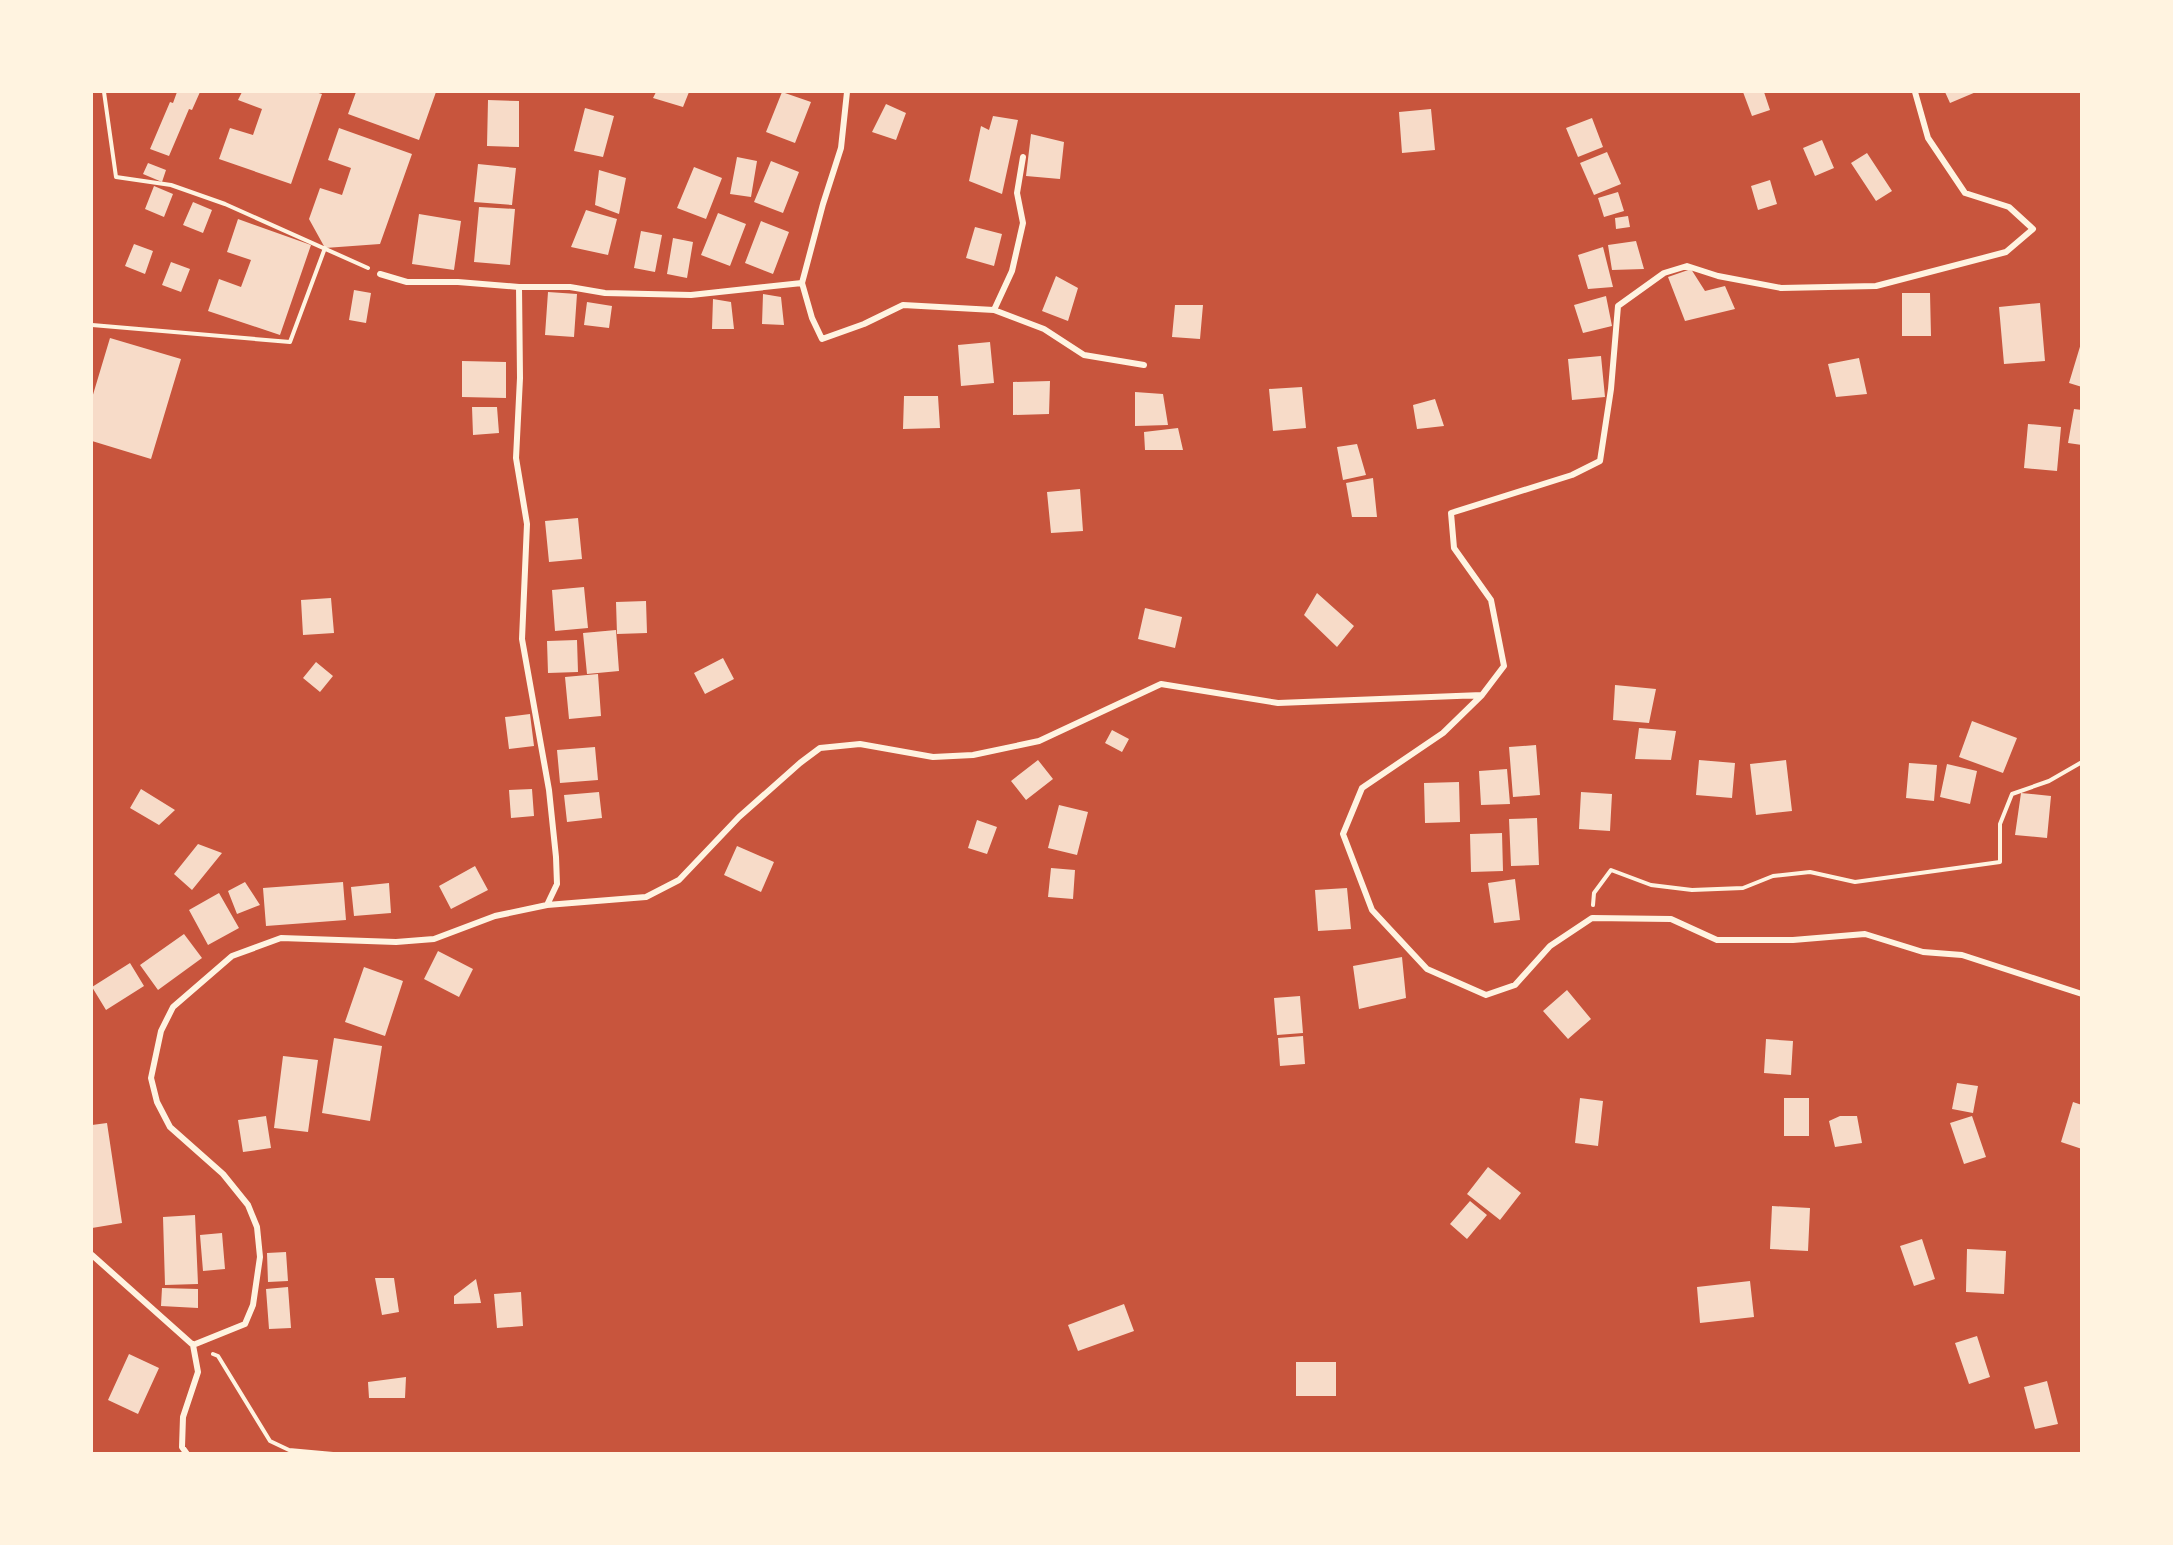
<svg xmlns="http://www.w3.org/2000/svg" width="2173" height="1545" font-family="Rubik,sans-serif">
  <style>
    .building { fill: #f7dbc8 }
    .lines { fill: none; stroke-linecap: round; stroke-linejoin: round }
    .path { stroke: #fff3e0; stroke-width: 4 }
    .minor { stroke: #fff3e0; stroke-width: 6 }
  </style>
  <rect width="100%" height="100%" fill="#c8553d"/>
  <!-- building -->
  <path class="building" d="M 177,92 L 200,92 L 192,110 L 189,109 L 169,156 L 150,149 L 170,102 L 173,103 Z
    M 242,92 L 315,92 L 322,94 L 291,184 L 219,159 L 230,128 L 253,135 L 262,109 L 238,100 Z
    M 356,92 L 436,92 L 419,140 L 348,114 Z
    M 656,92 L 689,92 L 683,107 L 653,98 Z
    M 782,92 L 811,102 L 795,143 L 766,132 Z
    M 1743,92 L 1764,92 L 1770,110 L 1752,116 Z
    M 1945,92 L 1976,92 L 1950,103 Z
    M 488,100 L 519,101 L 519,147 L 487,146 Z
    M 886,104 L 906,113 L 896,140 L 872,132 Z
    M 585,108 L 614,116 L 603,157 L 574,151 Z
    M 1431,109 L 1435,150 L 1402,153 L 1399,112 Z
    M 993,116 L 1018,120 L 1002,194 L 969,181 L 981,126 L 989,130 Z
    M 1592,118 L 1603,147 L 1578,157 L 1566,128 Z
    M 339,128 L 412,154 L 380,244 L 325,248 L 309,219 L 320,188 L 342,195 L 351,168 L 328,160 Z
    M 1031,134 L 1064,142 L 1060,179 L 1026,176 Z
    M 1822,140 L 1834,168 L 1815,176 L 1803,148 Z
    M 1607,152 L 1621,184 L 1594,195 L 1580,163 Z
    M 1867,153 L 1892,191 L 1876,201 L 1851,163 Z
    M 737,157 L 757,161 L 751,197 L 730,194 Z
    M 771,161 L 799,172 L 783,213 L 754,202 Z
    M 148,163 L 166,170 L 162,182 L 143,174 Z
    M 478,164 L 516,168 L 512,205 L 474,202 Z
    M 694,167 L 722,178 L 706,219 L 677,208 Z
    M 599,170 L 626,178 L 619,214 L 595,205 Z
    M 1770,180 L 1777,204 L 1758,210 L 1751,186 Z
    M 154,186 L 173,194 L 164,217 L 145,209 Z
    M 1618,192 L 1624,211 L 1604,217 L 1598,198 Z
    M 193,202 L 212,210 L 203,233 L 183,225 Z
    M 479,207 L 515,209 L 510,265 L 474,262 Z
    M 586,210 L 617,219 L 608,255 L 571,247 Z
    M 718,213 L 746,224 L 730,266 L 701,255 Z
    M 419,214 L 461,221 L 454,270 L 412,264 Z
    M 1628,216 L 1630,227 L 1616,229 L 1615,218 Z
    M 238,219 L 311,245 L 280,335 L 208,311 L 219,279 L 241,287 L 251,260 L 227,252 Z
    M 761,221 L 789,232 L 773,274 L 745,263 Z
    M 975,227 L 1002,234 L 994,266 L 966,258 Z
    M 641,231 L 662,235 L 655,272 L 634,268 Z
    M 673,238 L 693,242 L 687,278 L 667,274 Z
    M 1636,241 L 1644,269 L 1612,270 L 1608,245 Z
    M 134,244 L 153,251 L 145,274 L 125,266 Z
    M 1603,247 L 1613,287 L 1588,289 L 1578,255 Z
    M 171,262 L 190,269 L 181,292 L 162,285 Z
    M 1691,269 L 1705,291 L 1725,286 L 1735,309 L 1685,321 L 1668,277 Z
    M 1056,276 L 1078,288 L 1068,321 L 1042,311 Z
    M 354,290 L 371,293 L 366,323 L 349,320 Z
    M 548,292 L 577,294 L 574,337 L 545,335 Z
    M 1902,293 L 1930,293 L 1931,336 L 1902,336 Z
    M 763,294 L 781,297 L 784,325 L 762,324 Z
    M 1606,296 L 1612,326 L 1583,333 L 1574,305 Z
    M 713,299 L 731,302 L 734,329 L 712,329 Z
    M 587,302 L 612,306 L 609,328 L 584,325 Z
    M 2040,303 L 2045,361 L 2004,364 L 1999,307 Z
    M 1175,305 L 1203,305 L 1200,339 L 1172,337 Z
    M 110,338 L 181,359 L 151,459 L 92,441 L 92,398 Z
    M 2082,340 L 2082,387 L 2069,383 Z
    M 990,342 L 994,383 L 961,386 L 958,345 Z
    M 1601,356 L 1605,397 L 1572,400 L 1568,359 Z
    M 1859,358 L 1867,394 L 1836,397 L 1828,364 Z
    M 462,361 L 506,362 L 506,398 L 462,397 Z
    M 1050,381 L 1049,414 L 1013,415 L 1013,382 Z
    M 1302,387 L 1306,428 L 1273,431 L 1269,389 Z
    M 1135,392 L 1163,394 L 1168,425 L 1135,426 Z
    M 904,396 L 938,396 L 940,428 L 903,429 Z
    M 1435,399 L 1444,426 L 1417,429 L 1413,405 Z
    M 472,407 L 497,407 L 499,433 L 473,435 Z
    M 2074,409 L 2082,410 L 2082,445 L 2068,443 Z
    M 2028,424 L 2061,427 L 2057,471 L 2024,468 Z
    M 1178,428 L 1183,450 L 1145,450 L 1144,432 Z
    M 1357,444 L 1366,475 L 1343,480 L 1337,447 Z
    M 1373,478 L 1377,517 L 1352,517 L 1346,483 Z
    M 1080,489 L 1083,531 L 1051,533 L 1047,492 Z
    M 578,518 L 582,559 L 549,562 L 545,521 Z
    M 584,587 L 588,628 L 555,631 L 552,590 Z
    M 1317,593 L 1354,626 L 1337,647 L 1304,615 Z
    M 331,598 L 334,633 L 303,635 L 301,600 Z
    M 646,601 L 647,633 L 617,634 L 616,602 Z
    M 1145,608 L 1182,617 L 1175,648 L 1138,639 Z
    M 616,630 L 619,671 L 587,674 L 583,633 Z
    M 577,640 L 578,672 L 548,673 L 547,641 Z
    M 723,658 L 734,679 L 705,694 L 694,673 Z
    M 316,662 L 333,676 L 320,692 L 303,678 Z
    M 598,674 L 601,716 L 569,719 L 565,677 Z
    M 1615,685 L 1656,689 L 1649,723 L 1613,720 Z
    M 530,714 L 534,746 L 509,749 L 505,717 Z
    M 1972,721 L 2017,738 L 2003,773 L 1959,757 Z
    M 1639,728 L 1676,731 L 1671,760 L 1635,759 Z
    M 1112,730 L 1129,739 L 1122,752 L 1105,743 Z
    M 1536,745 L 1540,795 L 1513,797 L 1509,747 Z
    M 595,747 L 598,780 L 560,783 L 557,750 Z
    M 1038,760 L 1053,779 L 1026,800 L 1011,781 Z
    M 1699,760 L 1735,763 L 1732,798 L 1696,795 Z
    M 1786,760 L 1792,811 L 1756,815 L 1750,764 Z
    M 1909,763 L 1937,765 L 1934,801 L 1906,798 Z
    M 1947,764 L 1977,771 L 1970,804 L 1940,797 Z
    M 1507,769 L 1510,804 L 1481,805 L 1479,771 Z
    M 1459,782 L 1460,822 L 1425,823 L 1424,783 Z
    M 141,789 L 175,810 L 159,825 L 130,808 Z
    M 532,789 L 534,816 L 511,818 L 509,790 Z
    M 599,792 L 602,818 L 567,822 L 564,795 Z
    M 1581,792 L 1612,794 L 1610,831 L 1579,829 Z
    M 2021,793 L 2051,796 L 2047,838 L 2015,835 Z
    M 1059,805 L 1088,812 L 1077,855 L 1048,848 Z
    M 1537,818 L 1539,865 L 1511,866 L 1509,819 Z
    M 977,820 L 997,827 L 987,854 L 968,848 Z
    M 1502,833 L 1503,871 L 1471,872 L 1470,834 Z
    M 198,844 L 222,853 L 192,890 L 174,874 Z
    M 737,846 L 774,862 L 761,892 L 724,875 Z
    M 475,866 L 488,890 L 451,909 L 439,886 Z
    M 1051,868 L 1075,870 L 1073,899 L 1048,897 Z
    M 1515,879 L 1520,920 L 1494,923 L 1488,883 Z
    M 245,882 L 260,905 L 237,914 L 228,891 Z
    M 343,882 L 346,920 L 266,926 L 263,888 Z
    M 389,883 L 391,913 L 354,916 L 351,887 Z
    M 1347,888 L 1351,929 L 1318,931 L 1315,890 Z
    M 219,893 L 239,928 L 208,945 L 189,910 Z
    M 184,934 L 202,958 L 158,990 L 140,965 Z
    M 438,951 L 473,969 L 459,997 L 424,979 Z
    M 1402,957 L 1406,998 L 1359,1009 L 1353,966 Z
    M 130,963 L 144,986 L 106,1010 L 92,987 Z
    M 364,967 L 403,981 L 385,1036 L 345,1022 Z
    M 1567,990 L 1591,1019 L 1568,1039 L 1543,1011 Z
    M 1300,996 L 1303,1033 L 1277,1035 L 1274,998 Z
    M 1303,1036 L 1305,1064 L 1280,1066 L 1278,1038 Z
    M 334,1038 L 382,1046 L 370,1121 L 322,1113 Z
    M 1766,1039 L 1793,1041 L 1791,1075 L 1764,1073 Z
    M 283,1056 L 318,1060 L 308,1132 L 274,1128 Z
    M 1957,1083 L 1978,1086 L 1973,1113 L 1952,1109 Z
    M 1580,1098 L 1603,1101 L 1598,1146 L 1575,1143 Z
    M 1784,1098 L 1809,1098 L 1809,1136 L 1784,1136 Z
    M 2073,1102 L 2082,1105 L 2082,1149 L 2061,1142 Z
    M 266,1116 L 271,1148 L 243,1152 L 238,1120 Z
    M 1840,1116 L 1857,1116 L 1862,1143 L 1835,1147 L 1829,1121 Z
    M 1972,1116 L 1986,1157 L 1964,1164 L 1950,1123 Z
    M 107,1123 L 122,1223 L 92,1228 L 92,1125 Z
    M 1488,1167 L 1521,1193 L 1500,1220 L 1467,1194 Z
    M 1470,1201 L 1487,1215 L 1467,1239 L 1450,1224 Z
    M 1772,1206 L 1810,1208 L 1808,1251 L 1770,1249 Z
    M 195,1215 L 198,1284 L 165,1285 L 163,1217 Z
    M 222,1233 L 225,1269 L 203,1271 L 200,1235 Z
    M 1922,1239 L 1935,1279 L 1914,1286 L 1900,1246 Z
    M 1967,1249 L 2006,1251 L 2004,1294 L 1966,1292 Z
    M 286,1252 L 288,1281 L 268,1282 L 267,1253 Z
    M 375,1278 L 394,1278 L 399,1312 L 382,1315 Z
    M 476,1279 L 481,1303 L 454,1304 L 454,1296 Z
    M 1750,1281 L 1754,1317 L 1700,1323 L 1697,1287 Z
    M 288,1287 L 291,1328 L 269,1329 L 266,1289 Z
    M 162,1288 L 198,1289 L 198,1308 L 161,1306 Z
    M 521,1292 L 523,1326 L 497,1328 L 494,1294 Z
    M 1124,1304 L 1134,1331 L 1078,1351 L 1068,1325 Z
    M 1977,1336 L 1990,1377 L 1969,1384 L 1955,1343 Z
    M 129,1354 L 159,1368 L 138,1414 L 108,1400 Z
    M 1296,1362 L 1336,1362 L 1336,1396 L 1296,1396 Z
    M 406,1377 L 405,1398 L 369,1398 L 368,1382 Z
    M 2047,1381 L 2058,1424 L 2035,1429 L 2024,1387 Z"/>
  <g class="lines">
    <!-- path -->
    <path class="path" d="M 104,92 L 116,177 L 171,185 L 225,204 L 368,268
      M 92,325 L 290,342 L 325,248
      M 1593,905 L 1594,893 L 1611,870 L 1651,885 L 1692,890 L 1743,888 L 1773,876 L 1810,872 L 1855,882 L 2000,862 L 2000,824 L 2012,794 L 2049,781 L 2082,762
      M 213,1354 L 218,1356 L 270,1441 L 289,1450 L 333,1454"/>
    <!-- minor -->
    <path class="minor" d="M 380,274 L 407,282 L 458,282 L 519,287 L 520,378 L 516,458 L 527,524 L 522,639 L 549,790 L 556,857 L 557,884 L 547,905
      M 802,283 L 812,318 L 822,339 L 864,324 L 903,305 L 994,310 L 1044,329 L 1084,355 L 1144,365
      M 519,287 L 570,287 L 605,293 L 691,295 L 802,283 L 823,204 L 841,148 L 847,92
      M 994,310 L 1012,271 L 1023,223 L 1017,193 L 1023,157
      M 1482,695 L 1504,666 L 1491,600 L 1454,548 L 1451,513 L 1572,475 L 1600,461 L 1611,389 L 1618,306 L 1664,273 L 1687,266 L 1718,276 L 1781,288 L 1876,286 L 2006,252 L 2033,229 L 2009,207 L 1965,193 L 1928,138 L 1915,92
      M 92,1255 L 193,1345 L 198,1372 L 183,1417 L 182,1447 L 187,1454
      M 193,1345 L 245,1324 L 253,1305 L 260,1257 L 257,1227 L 248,1205 L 223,1174 L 170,1127 L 157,1102 L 151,1078 L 161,1031 L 173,1007 L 232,956 L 281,938 L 396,942 L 434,939 L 495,916 L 547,905 L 646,897 L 679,880 L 739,817 L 800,763 L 820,748 L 860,744 L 933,757 L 973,755 L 1039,741 L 1161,684 L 1278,703 L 1482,695 L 1443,733 L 1362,788 L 1343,834 L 1372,910 L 1427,969 L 1486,995 L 1515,985 L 1550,946 L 1592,918 L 1671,919 L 1717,940 L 1793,940 L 1865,934 L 1923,952 L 1962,955 L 2082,994"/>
  </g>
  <!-- border -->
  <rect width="2173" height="1545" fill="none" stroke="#fff3e0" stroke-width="186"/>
</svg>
